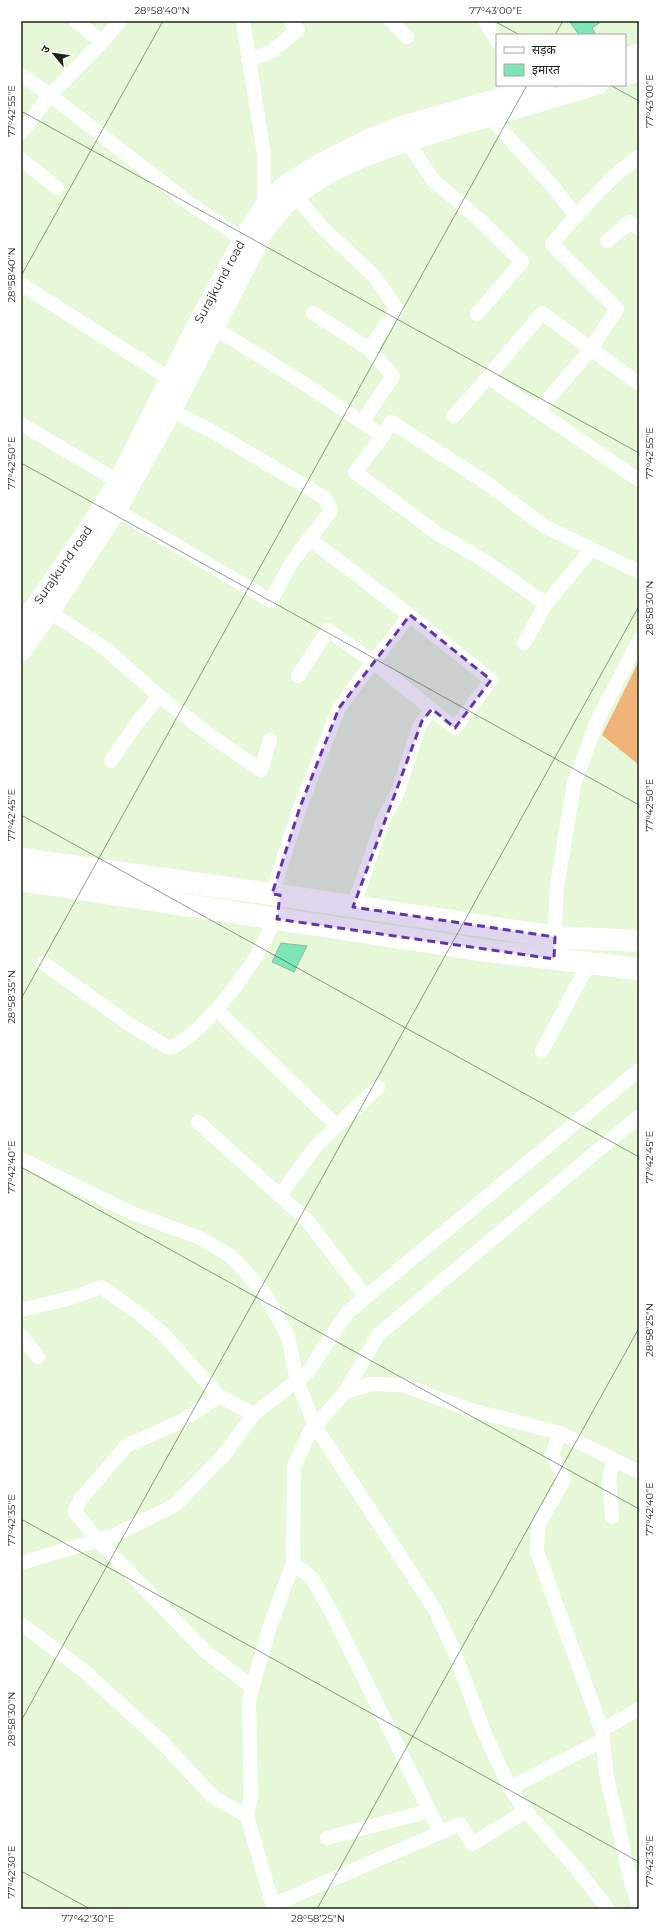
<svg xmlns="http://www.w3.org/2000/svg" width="660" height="1930" font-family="Montserrat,'Noto Sans Devanagari',sans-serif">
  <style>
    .green { fill: #f0b478 }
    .building { fill: #7ee5b8; stroke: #92b6a4 }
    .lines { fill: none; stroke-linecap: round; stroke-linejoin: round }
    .street { stroke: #fff; stroke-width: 14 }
    .secondary { stroke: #fff; stroke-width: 19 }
    .primary { stroke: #fff; stroke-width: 22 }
    .marked { fill: #6134ac; fill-opacity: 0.2; stroke: #6134ac; stroke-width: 3; stroke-dasharray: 8 5; stroke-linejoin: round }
    .ticks { fill: none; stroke: #1c2317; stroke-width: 1; stroke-opacity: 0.45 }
    .labels { text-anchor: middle; stroke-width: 3; stroke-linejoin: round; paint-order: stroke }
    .street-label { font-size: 12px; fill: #1c2317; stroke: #fff }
    .neatline { fill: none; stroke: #1c2317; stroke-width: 1.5 }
    .ticks-label { font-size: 10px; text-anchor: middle; fill: #1c2317 }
  </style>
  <rect width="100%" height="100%" fill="#e6f8d8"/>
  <!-- green -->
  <path class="green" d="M 639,661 L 639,765 L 602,735 Z"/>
  <!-- building -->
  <path class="building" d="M 569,21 L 602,21 L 592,28 L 596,35 L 579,35 Z
    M 281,943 L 307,946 L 294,972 L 272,962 Z"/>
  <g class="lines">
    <!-- street -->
    <path class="street" d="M 243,21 L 264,154 L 264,206 L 267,210
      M 391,21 L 407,37
      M 485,21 L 497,41
      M 102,42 L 120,21
      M 248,60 L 271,52 L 298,30 L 290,21
      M 21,75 L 50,95 L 189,203 L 243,239
      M 490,117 L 550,183 L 576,216 L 613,177 L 639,156
      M 21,133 L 50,95 L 102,42 L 76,21
      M 402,134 L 433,180 L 479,219 L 522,262 L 477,314
      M 21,159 L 57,188
      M 289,189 L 323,228 L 374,276 L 397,309 L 369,349 L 393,376 L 362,422
      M 607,241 L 630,222 L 639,229
      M 21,284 L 178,384
      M 313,313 L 369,349
      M 214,328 L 297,379 L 383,436 L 391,422 L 484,481 L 544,526 L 639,572
      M 488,377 L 542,313 L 639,384
      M 164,407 L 217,434 L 325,498 L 331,511 L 309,539 C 371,584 431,632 491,680 L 455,728 L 373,662 L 410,615
      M 539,410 L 590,350 L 617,309 L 552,244 L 576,216
      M 454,416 L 488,377 L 639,480
      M 21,424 L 126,486
      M 383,436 L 355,472 L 438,534 L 482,559 L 546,604 L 591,550
      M 109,506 L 271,601 L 290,565 L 309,539
      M 50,612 L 106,649 L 159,696 L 214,738 L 261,770 L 270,740
      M 524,643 L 546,604
      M 111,761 L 137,723 L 159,696
      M 272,894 L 300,807 L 339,708 L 373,662 L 328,630 L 298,676
      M 353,907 L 384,818 L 397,794 L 419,727 L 432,709
      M 554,944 L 557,886 L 574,784 L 598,719 L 639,640
      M 43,963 L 132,1026 L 169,1048 C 201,1038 267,952 273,919
      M 217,1010 L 336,1125
      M 542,1051 L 589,963
      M 198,1122 L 306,1219 L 366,1297
      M 21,1159 L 134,1214 L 198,1237 L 231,1256 L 263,1291 L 288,1336 L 297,1381 L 315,1426 L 434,1608 L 452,1646 L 484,1732 L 510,1788 L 526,1811 L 576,1868 L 608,1909
      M 280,1195 L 316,1146 L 378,1087
      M 21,1310 L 71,1298 L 101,1287 L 141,1315 L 164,1335 L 219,1396 L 254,1414
      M 21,1336 L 38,1357
      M 345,1392 L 372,1384 L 402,1385 L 471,1410 L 560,1433 L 639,1472
      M 219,1396 L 182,1421 L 126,1446 L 81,1499 L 74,1511 L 98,1540 L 205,1651 L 252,1687
      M 560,1433 L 552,1454 L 564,1479 L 538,1526 L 537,1552 L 602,1730 L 606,1773 L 631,1882 L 639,1906
      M 612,1517 L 609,1480 L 613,1460
      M 21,1563 L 115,1535 L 175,1505 L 223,1456 L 254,1414 L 308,1372 L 347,1313 L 639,1070
      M 293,1563 L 312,1578 L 333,1615 L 440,1832
      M 21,1624 L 84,1671 L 161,1741 L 213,1797 L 247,1816
      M 602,1730 L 639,1709
      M 510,1788 L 603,1740
      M 327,1838 L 429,1811
      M 273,1905 L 460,1824 L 472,1844 L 526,1811
      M 274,1909 L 247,1816 L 251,1797 L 249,1699 L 270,1626 L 293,1563 L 294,1466 L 310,1432 L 345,1392 L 378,1335 L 639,1116"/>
    <!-- secondary -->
    <g class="secondary">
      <path d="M 625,58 L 639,53"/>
      <path d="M 625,76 L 639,72"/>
      <path id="s1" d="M 21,626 L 86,532 L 118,481 L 199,320 L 243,239 L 264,206 L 285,185 L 318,164 L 372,137 L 397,127 L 545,85"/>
      <path d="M 21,652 L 50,612 L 117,510 L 172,411 L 264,232 C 273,220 283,205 296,196 C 342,160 400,144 455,127 C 502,113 550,100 598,85"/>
    </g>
    <!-- primary -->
    <path class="primary" d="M 21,859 L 272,894 L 555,937 L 639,941
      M 21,880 L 488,951 L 639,969"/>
  </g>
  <!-- marked area -->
  <path class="marked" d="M 410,615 L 491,680 L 455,728 L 432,709 L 422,721 L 353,907 L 555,937 L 554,959 L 277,919 L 280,895 L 272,894 L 300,807 L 339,708 Z"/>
  <!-- ticks -->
  <path class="ticks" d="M 494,21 L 520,35M 555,35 L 563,21M 610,85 L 639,101M 21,111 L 639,453M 21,276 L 163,21M 21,463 L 639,805M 21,815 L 639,1157M 21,999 L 527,85M 21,1167 L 639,1509M 21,1519 L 639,1862M 21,1721 L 639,606M 21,1871 L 90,1909M 317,1909 L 639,1328"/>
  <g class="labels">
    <!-- street labels -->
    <g class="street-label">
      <text dy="4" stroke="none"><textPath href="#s1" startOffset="398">Surajkund road</textPath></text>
      <text dy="4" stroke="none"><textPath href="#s1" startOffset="74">Surajkund road</textPath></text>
    </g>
  </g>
  <!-- border -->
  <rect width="660" height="1930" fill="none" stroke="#ffffff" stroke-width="44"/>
  <!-- legend -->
  <rect x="496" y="34" width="130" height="52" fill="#ffffff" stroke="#a4a7a2"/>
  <rect x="504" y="47" width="20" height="6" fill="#ffffff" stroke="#a4a7a2"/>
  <text x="532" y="54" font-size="12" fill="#1c2317">सड़क</text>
  <rect x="504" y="64" width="20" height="12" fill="#7ee5b8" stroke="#a4a7a2"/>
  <text x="532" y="74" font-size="12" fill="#1c2317">इमारत</text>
  <!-- north arrow -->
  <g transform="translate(54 54) rotate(299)" stroke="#ffffff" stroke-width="3" paint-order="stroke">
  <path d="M0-3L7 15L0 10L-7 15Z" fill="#1c2317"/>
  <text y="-6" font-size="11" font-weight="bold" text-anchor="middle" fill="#1c2317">उ</text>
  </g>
  <rect x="22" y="22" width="616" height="1886" class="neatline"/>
  <g class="ticks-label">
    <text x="162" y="14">28°58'40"N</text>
    <text x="496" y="14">77°43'00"E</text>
    <text transform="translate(649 101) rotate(-90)" y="4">77°43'00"E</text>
    <text transform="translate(11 111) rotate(-90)" y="4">77°42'55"E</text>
    <text transform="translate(11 275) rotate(-90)" y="4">28°58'40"N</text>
    <text transform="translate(649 453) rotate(-90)" y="4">77°42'55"E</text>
    <text transform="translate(11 463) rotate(-90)" y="4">77°42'50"E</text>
    <text transform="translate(649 608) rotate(-90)" y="4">28°58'30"N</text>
    <text transform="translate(649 805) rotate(-90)" y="4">77°42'50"E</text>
    <text transform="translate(11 815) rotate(-90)" y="4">77°42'45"E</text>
    <text transform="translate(11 997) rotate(-90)" y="4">28°58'35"N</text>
    <text transform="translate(649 1157) rotate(-90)" y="4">77°42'45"E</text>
    <text transform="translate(11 1167) rotate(-90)" y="4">77°42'40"E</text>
    <text transform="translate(649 1330) rotate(-90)" y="4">28°58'25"N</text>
    <text transform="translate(649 1509) rotate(-90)" y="4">77°42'40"E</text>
    <text transform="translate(11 1520) rotate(-90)" y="4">77°42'35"E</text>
    <text transform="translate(11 1719) rotate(-90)" y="4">28°58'30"N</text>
    <text transform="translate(649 1861) rotate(-90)" y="4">77°42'35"E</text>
    <text transform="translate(11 1872) rotate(-90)" y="4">77°42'30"E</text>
    <text x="88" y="1922">77°42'30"E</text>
    <text x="318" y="1922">28°58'25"N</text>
  </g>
</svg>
